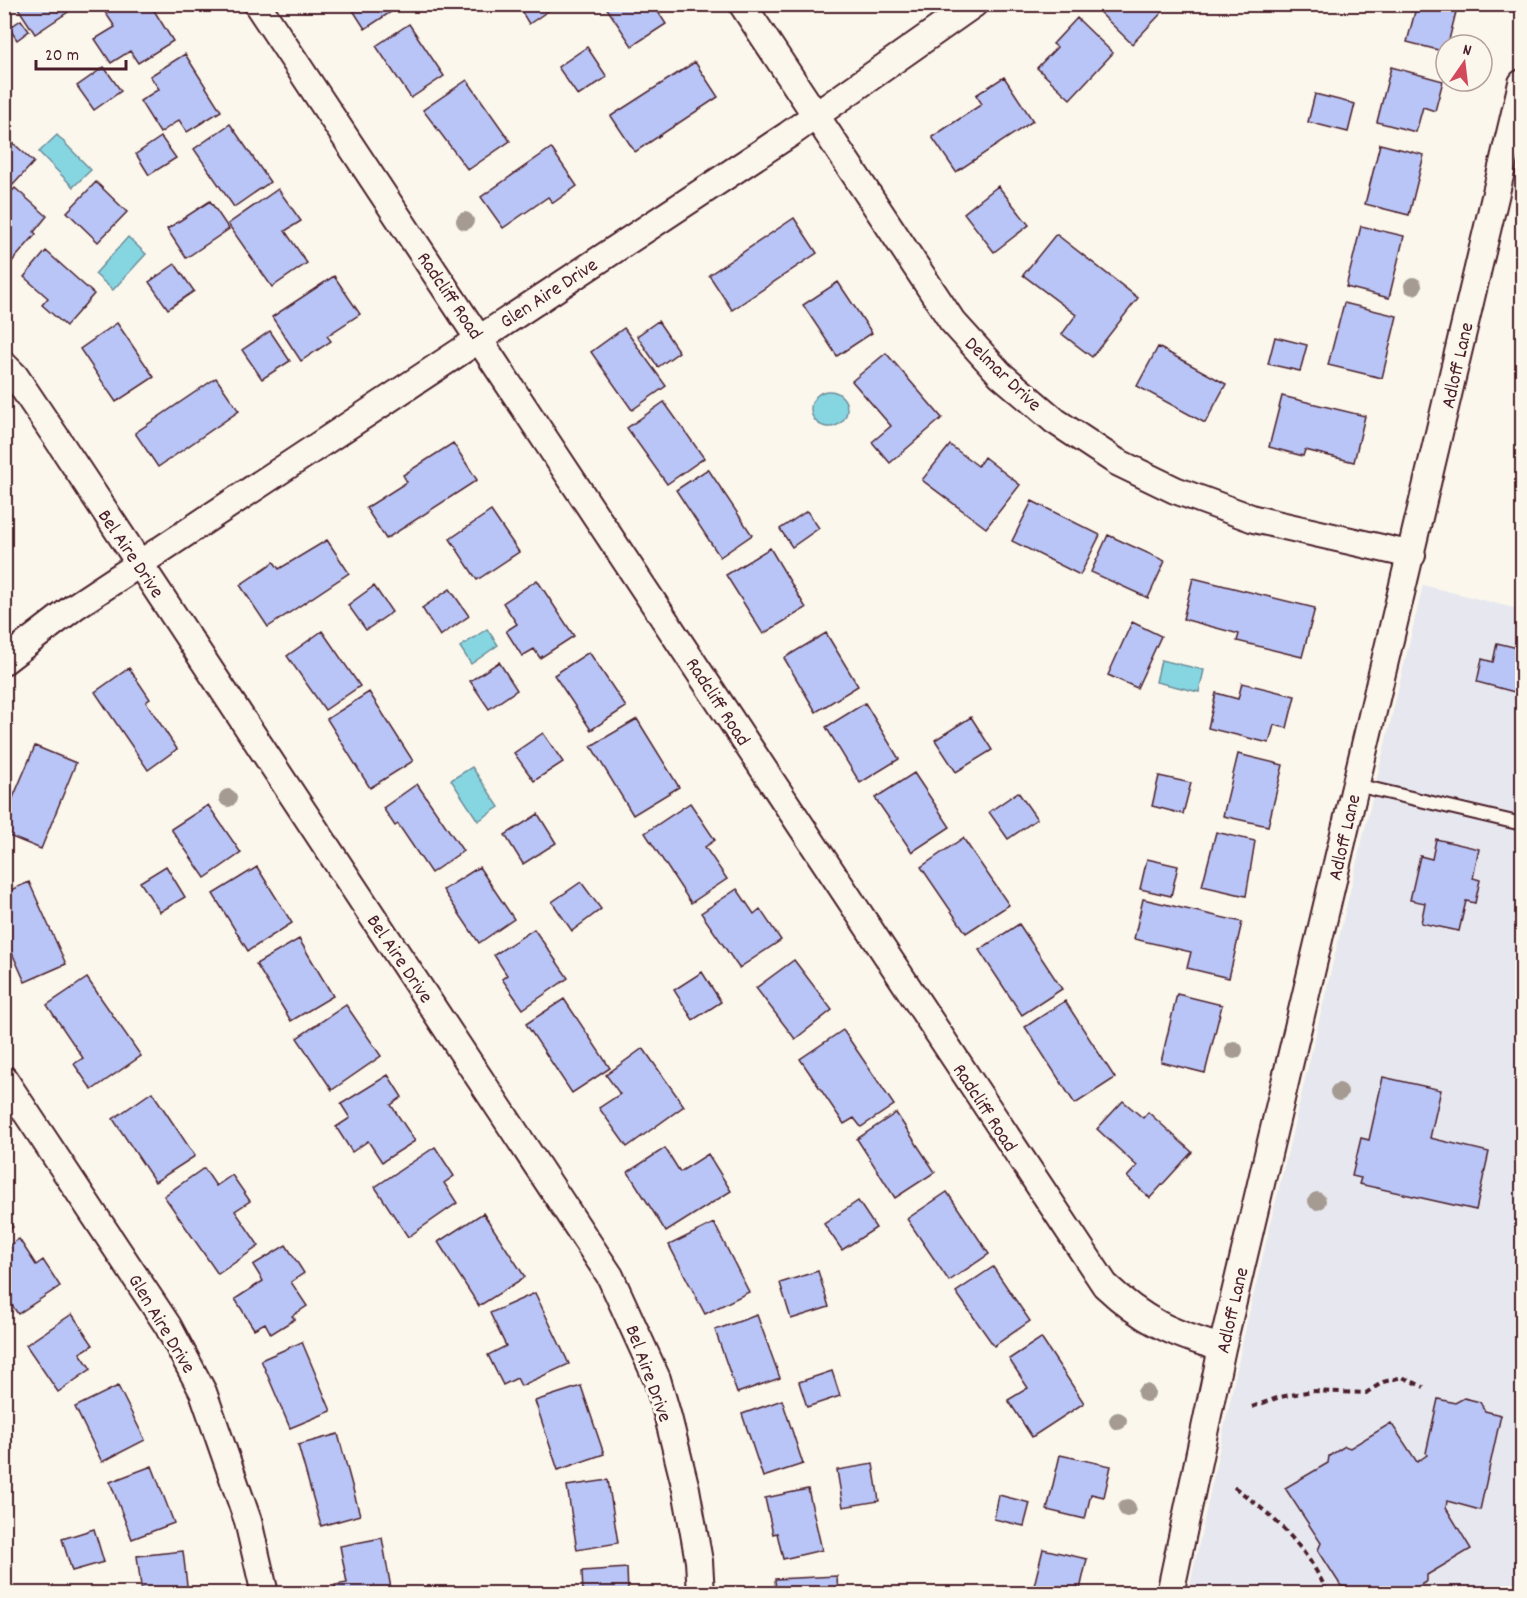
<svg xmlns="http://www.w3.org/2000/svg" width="1527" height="1598" font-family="Dekko,sans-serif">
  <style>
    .built { fill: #e7e8ef }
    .water { fill: #86d6e2; stroke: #6e8d99; stroke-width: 1.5 }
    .building { fill: #b9c5f6; stroke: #4a1f2b; stroke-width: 1.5 }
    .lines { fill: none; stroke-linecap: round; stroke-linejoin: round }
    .lane-casing { stroke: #4a1f2b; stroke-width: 16 }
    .street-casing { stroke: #4a1f2b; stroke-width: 30 }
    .path { stroke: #4a1f2b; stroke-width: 4; stroke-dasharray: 6 4.5; stroke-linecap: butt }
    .lane { stroke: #fbf7ec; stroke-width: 12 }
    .street { stroke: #fbf7ec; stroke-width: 26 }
    .tree { fill: #a59b93 }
    .labels { text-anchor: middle; stroke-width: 6; stroke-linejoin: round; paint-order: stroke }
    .street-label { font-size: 20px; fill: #4a1f2b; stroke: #fbf7ec }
  </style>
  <rect width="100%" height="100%" fill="#fbf7ec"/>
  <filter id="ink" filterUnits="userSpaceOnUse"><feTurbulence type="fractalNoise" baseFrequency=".0167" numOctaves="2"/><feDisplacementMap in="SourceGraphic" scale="12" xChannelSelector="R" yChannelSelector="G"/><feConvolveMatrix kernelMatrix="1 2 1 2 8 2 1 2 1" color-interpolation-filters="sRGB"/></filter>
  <g filter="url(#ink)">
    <!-- built -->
    <path class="built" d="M 1423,585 L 1522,610 L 1522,1593 L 1188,1594 L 1247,1322 Z"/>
    <!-- water -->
    <path class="water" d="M 57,135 L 91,170 L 73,187 L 39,152 Z
      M 128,237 L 146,254 L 113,290 L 95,274 Z
      M811 409a18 18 0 1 1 36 0a18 18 0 1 1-36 0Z
      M 487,629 L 498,645 L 471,664 L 460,647 Z
      M 1161,660 L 1204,670 L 1199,692 L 1156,682 Z
      M 472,767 L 499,807 L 478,821 L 451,780 Z"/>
    <!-- building -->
    <path class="building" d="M 63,4 L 68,12 L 35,34 L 16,5 Z
      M 104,4 L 150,4 L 173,41 L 138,63 L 130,51 L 111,63 L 95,39 L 115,27 L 101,6 Z
      M 349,4 L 403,4 L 365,29 Z
      M 517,4 L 558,4 L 529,24 Z
      M 604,4 L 653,4 L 666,24 L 632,46 Z
      M 1091,4 L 1170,4 L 1132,44 Z
      M 1417,4 L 1458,4 L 1446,52 L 1407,42 Z
      M 1077,18 L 1113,53 L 1070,99 L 1037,68 L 1057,47 L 1053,44 Z
      M 21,20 L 29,31 L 17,40 L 9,28 Z
      M 409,24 L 444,76 L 411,98 L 376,46 Z
      M 587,47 L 607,77 L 578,96 L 558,67 Z
      M 185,54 L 221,111 L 187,132 L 179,120 L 160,133 L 140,101 L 159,89 L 150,76 Z
      M 695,62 L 718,97 L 635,152 L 611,116 Z
      M 104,67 L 121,91 L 94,110 L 77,86 Z
      M 1391,67 L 1443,81 L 1435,111 L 1423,107 L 1416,132 L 1377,122 Z
      M 1004,77 L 1033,121 L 956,172 L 932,137 L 982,104 L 976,95 Z
      M 467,80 L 510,141 L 468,170 L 423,110 Z
      M 1315,94 L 1355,104 L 1348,132 L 1308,122 Z
      M 230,124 L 270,182 L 234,207 L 194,149 Z
      M 161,137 L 176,158 L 149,175 L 136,154 Z
      M 13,143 L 34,162 L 13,185 L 4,177 L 4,153 Z
      M 1380,144 L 1424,155 L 1409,215 L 1365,204 Z
      M 551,148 L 577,186 L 553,203 L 548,197 L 503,228 L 481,197 Z
      M 96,182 L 127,212 L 98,242 L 67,212 Z
      M 998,186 L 1029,225 L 994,252 L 964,213 Z
      M 15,188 L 47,216 L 34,232 L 36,234 L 9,265 L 4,261 L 4,200 Z
      M 278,189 L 301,221 L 285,231 L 307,263 L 272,287 L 228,224 Z
      M 210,201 L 229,229 L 186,258 L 167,229 Z
      M 794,218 L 817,253 L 732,310 L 709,275 Z
      M 1361,226 L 1404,236 L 1389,298 L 1346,287 Z
      M 1056,234 L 1138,298 L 1092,357 L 1062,334 L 1076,315 L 1023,275 Z
      M 46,251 L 94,294 L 66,326 L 42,305 L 48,298 L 24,277 Z
      M 175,264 L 194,291 L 168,309 L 149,282 Z
      M 334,276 L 360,314 L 327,336 L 331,341 L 301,361 L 272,317 Z
      M 838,282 L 872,333 L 837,356 L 803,305 Z
      M 1344,303 L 1397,316 L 1382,378 L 1328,365 Z
      M 658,321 L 679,352 L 658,367 L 637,336 Z
      M 117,323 L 154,377 L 116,402 L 80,349 Z
      M 624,328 L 666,386 L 632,410 L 591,352 Z
      M 270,331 L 290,361 L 262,379 L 242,350 Z
      M 1275,337 L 1307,345 L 1300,371 L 1268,364 Z
      M 1158,347 L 1226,384 L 1205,423 L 1137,386 Z
      M 886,353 L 942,418 L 890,463 L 872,442 L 891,426 L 852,381 Z
      M 216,378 L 239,411 L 158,467 L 135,433 Z
      M 1282,396 L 1365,416 L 1354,462 L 1305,450 L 1303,456 L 1269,447 Z
      M 664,402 L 704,458 L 667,484 L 627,428 Z
      M 453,443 L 477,480 L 386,539 L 366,508 L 407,482 L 403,475 Z
      M 950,445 L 978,466 L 984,457 L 1020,485 L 986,528 L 922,480 Z
      M 708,469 L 752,535 L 720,557 L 676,490 Z
      M 1032,501 L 1100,535 L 1080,575 L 1012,541 Z
      M 491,511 L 519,552 L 477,580 L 450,539 Z
      M 807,511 L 819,528 L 792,547 L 780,529 Z
      M 1108,535 L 1165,561 L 1148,598 L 1091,572 Z
      M 327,540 L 349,573 L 268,627 L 240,585 L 274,562 L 279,569 Z
      M 770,548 L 806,608 L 763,634 L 726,575 Z
      M 1193,578 L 1315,608 L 1302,657 L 1237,641 L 1239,634 L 1183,619 Z
      M 537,580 L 574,636 L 540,658 L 534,649 L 522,656 L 506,631 L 517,624 L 503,603 Z
      M 374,586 L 392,612 L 366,630 L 348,605 Z
      M 450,589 L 469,616 L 440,636 L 422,608 Z
      M 1132,622 L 1161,636 L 1137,688 L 1108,675 Z
      M 322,631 L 360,686 L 325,710 L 287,656 Z
      M 826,633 L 858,686 L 816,712 L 784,658 Z
      M 1497,643 L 1522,649 L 1522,694 L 1477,682 L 1482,659 L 1493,662 Z
      M 589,652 L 626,707 L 591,730 L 554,675 Z
      M 499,662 L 517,690 L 489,709 L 470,681 Z
      M 129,668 L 150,699 L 146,702 L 177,749 L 148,770 L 95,692 Z
      M 1242,683 L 1295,696 L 1287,728 L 1274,725 L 1269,743 L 1208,728 L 1216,693 L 1238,699 Z
      M 369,692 L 413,761 L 370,788 L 327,719 Z
      M 865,703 L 899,759 L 860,783 L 826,727 Z
      M 971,717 L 992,750 L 956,772 L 935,740 Z
      M 637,719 L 679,787 L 633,815 L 591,746 Z
      M 543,733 L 563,762 L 534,781 L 514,753 Z
      M 35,746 L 76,763 L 41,849 L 4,834 L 4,819 Z
      M 1238,754 L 1283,765 L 1268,826 L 1223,816 Z
      M 914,773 L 950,827 L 912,852 L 875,798 Z
      M 1159,776 L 1191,783 L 1183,814 L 1152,806 Z
      M 417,784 L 463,851 L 431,873 L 398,824 L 395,826 L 383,808 Z
      M 1018,792 L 1037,819 L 1008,839 L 989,812 Z
      M 690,803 L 715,840 L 705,847 L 727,879 L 691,903 L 645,833 Z
      M 208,805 L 241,853 L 205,878 L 171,829 Z
      M 538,814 L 556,843 L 523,864 L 505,835 Z
      M 1216,832 L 1255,841 L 1246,896 L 1202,886 Z
      M 963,838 L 1009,905 L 966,933 L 921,867 Z
      M 1436,839 L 1479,849 L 1473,878 L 1480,880 L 1475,903 L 1466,901 L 1459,931 L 1421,923 L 1425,903 L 1410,900 L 1420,856 L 1432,859 Z
      M 1147,859 L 1178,866 L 1171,896 L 1140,889 Z
      M 166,866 L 185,897 L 160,912 L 140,882 Z
      M 257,867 L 292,923 L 248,951 L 213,894 Z
      M 479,867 L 514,919 L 479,943 L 443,890 Z
      M 29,882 L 66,964 L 25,982 L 4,935 L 4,893 Z
      M 581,882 L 601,909 L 572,931 L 552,902 Z
      M 737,889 L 754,914 L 760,909 L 781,940 L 739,968 L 701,913 Z
      M 1143,899 L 1242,922 L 1229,978 L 1187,968 L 1191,952 L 1134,939 Z
      M 1019,924 L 1062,989 L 1022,1015 L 979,950 Z
      M 534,929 L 568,978 L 523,1009 L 502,979 L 507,975 L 494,955 Z
      M 299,939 L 333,996 L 291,1021 L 256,964 Z
      M 794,960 L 832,1010 L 795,1039 L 756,988 Z
      M 702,972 L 721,1002 L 693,1020 L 674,990 Z
      M 87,978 L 141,1056 L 92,1090 L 74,1064 L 83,1058 L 47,1005 Z
      M 1177,994 L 1222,1005 L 1205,1073 L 1161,1062 Z
      M 564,999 L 610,1068 L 572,1093 L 526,1024 Z
      M 1065,1001 L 1115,1078 L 1075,1104 L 1025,1027 Z
      M 346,1005 L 381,1056 L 332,1090 L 297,1038 Z
      M 843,1030 L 894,1105 L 861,1127 L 854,1118 L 844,1124 L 800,1059 Z
      M 643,1048 L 684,1106 L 627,1147 L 599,1108 L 620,1094 L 606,1075 Z
      M 388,1075 L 402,1097 L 391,1105 L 415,1141 L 382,1162 L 368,1141 L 352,1152 L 336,1127 L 350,1118 L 341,1104 Z
      M 1383,1077 L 1441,1090 L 1430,1138 L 1489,1152 L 1476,1210 L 1359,1184 L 1361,1178 L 1352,1176 L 1361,1138 L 1369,1140 Z
      M 152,1092 L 195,1156 L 155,1182 L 113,1119 Z
      M 1123,1101 L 1143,1118 L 1148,1112 L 1192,1152 L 1150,1198 L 1127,1177 L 1137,1166 L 1097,1129 Z
      M 896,1113 L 935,1172 L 895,1198 L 857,1139 Z
      M 435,1147 L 454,1176 L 444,1183 L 457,1203 L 408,1237 L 375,1187 Z
      M 665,1148 L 680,1172 L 708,1154 L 731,1191 L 666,1232 L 628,1172 Z
      M 204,1168 L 216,1186 L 232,1175 L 250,1201 L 235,1211 L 259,1246 L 218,1274 L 164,1196 Z
      M 947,1192 L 989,1254 L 949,1281 L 907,1219 Z
      M 858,1201 L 876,1228 L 842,1250 L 824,1224 Z
      M 483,1213 L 525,1277 L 479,1306 L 438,1242 Z
      M 4,1214 L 13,1227 L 4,1233 Z
      M 714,1223 L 749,1292 L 705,1314 L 669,1245 Z
      M 19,1239 L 36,1265 L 43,1260 L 60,1286 L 18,1314 L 4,1294 L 4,1249 Z
      M 286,1245 L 304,1273 L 291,1282 L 307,1306 L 292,1316 L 295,1319 L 271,1334 L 265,1323 L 254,1329 L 235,1299 L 263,1281 L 253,1265 Z
      M 993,1267 L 1030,1321 L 994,1346 L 956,1292 Z
      M 818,1271 L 829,1307 L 791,1319 L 780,1283 Z
      M 535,1293 L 569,1364 L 521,1386 L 517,1378 L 503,1385 L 488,1355 L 506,1346 L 490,1313 Z
      M 72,1314 L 93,1345 L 80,1353 L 91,1369 L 58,1392 L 26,1345 Z
      M 757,1315 L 780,1378 L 737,1393 L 715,1330 Z
      M 1041,1338 L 1084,1403 L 1032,1437 L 1008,1400 L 1028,1388 L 1009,1359 Z
      M 302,1342 L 331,1411 L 290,1428 L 261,1360 Z
      M 832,1371 L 840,1396 L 807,1407 L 799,1382 Z
      M 118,1386 L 145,1440 L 102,1462 L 75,1407 Z
      M 581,1386 L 604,1454 L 558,1470 L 535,1401 Z
      M 1464,1398 L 1480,1402 L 1485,1411 L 1501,1415 L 1480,1510 L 1447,1501 L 1446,1508 L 1471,1549 L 1427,1575 L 1427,1581 L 1410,1592 L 1404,1590 L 1398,1594 L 1352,1594 L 1347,1587 L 1341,1586 L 1318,1550 L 1321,1543 L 1285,1488 L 1328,1463 L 1329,1456 L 1345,1446 L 1350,1448 L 1391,1423 L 1417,1462 L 1427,1455 L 1426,1453 L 1438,1399 L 1455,1403 Z
      M 782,1400 L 803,1464 L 763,1477 L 742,1414 Z
      M 338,1434 L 360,1515 L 321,1526 L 298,1445 Z
      M 1060,1455 L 1111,1466 L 1104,1497 L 1091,1494 L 1085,1519 L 1047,1510 Z
      M 873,1464 L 879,1501 L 843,1507 L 837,1470 Z
      M 152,1466 L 174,1523 L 132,1539 L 110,1482 Z
      M 608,1480 L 618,1543 L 577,1550 L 567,1486 Z
      M 808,1489 L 822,1550 L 783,1559 L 777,1533 L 773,1534 L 765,1498 Z
      M 999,1495 L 1030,1503 L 1024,1526 L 994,1519 Z
      M 94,1529 L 104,1562 L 72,1571 L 62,1539 Z
      M 382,1538 L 392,1594 L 336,1594 L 335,1585 L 347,1583 L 340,1546 Z
      M 1043,1549 L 1087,1559 L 1079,1594 L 1032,1594 Z
      M 183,1551 L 188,1594 L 142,1594 L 137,1556 Z
      M 627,1568 L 628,1594 L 583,1594 L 582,1571 Z
      M 837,1576 L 838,1594 L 776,1594 L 775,1579 Z"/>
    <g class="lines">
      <!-- lane casing -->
      <g class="lane-casing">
        <path id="lane" d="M 1356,785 L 1522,824"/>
      </g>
      <!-- street casing -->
      <g class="street-casing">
        <path id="street" d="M 257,4 L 1105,1285 C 1143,1321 1173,1334 1222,1348
          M 742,4 L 952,321 L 1000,374 L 1055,421 L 1117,462 L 1175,490 L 1254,519 L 1412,555
          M 4,365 L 15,376 L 58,440 L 610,1276 L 657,1379 L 668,1417 L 686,1489 L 699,1561 L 701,1594
          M 4,661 L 74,607 L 788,135 L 974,4
          M 4,1079 L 168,1326 L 203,1392 L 248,1521 L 265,1594
          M 1170,1594 L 1222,1348 L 1522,83"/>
      </g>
      <!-- path -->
      <path class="path" d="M 1252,1407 L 1280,1397 L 1312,1391 L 1366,1393 L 1383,1382 L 1402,1377 L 1424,1387
        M 1234,1487 C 1274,1516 1308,1548 1328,1594"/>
      <!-- lane -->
      <use href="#lane" class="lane"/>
      <!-- street -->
      <use href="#street" class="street"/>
    </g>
    <!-- trees -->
    <g class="tree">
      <circle cx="465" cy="221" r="9"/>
      <circle cx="1413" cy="286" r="9"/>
      <circle cx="228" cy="798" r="9"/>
      <circle cx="1234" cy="1050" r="9"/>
      <circle cx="1339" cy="1092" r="9"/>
      <circle cx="1317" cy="1201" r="9"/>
      <circle cx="1146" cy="1393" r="9"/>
      <circle cx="1118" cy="1421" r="9"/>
      <circle cx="1127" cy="1508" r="9"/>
    </g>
  </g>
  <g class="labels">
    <!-- street labels -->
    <g class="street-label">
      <text transform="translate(548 292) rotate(-33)" y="7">Glen Aire Drive</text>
      <text transform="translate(451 295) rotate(56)" y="7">Radcliff Road</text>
      <text transform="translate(1456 365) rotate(-77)" y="7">Adloff Lane</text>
      <text transform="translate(1004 373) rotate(44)" y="7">Delmar Drive</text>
      <text transform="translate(132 553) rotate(56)" y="7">Bel Aire Drive</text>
      <text transform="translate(719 701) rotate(57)" y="7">Radcliff Road</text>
      <text transform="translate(1343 837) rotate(-77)" y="7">Adloff Lane</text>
      <text transform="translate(401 958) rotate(56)" y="7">Bel Aire Drive</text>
      <text transform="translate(986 1107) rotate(57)" y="7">Radcliff Road</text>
      <text transform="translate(1231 1310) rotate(-77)" y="7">Adloff Lane</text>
      <text transform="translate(163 1323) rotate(59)" y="7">Glen Aire Drive</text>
      <text transform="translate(650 1373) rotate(70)" y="7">Bel Aire Drive</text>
    </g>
  </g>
  <!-- margin -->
  <rect width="1527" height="1598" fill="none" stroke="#fbf7ec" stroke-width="24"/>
  <rect x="12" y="12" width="1503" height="1574" fill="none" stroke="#4a1f2b" stroke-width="2" filter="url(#ink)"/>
  <!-- north arrow -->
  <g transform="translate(1464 63) rotate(14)"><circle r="28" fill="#fbf7ec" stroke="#b4a19f" stroke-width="1.5"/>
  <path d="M0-4.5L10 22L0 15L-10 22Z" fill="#d1495b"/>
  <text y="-9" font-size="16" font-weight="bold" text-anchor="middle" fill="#4a1f2b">N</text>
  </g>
  <!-- scale -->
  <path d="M36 60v9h90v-9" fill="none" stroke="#4a1f2b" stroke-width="3"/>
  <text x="45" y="60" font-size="18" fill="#4a1f2b" stroke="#fbf7ec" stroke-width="4.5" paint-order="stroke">20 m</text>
</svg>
